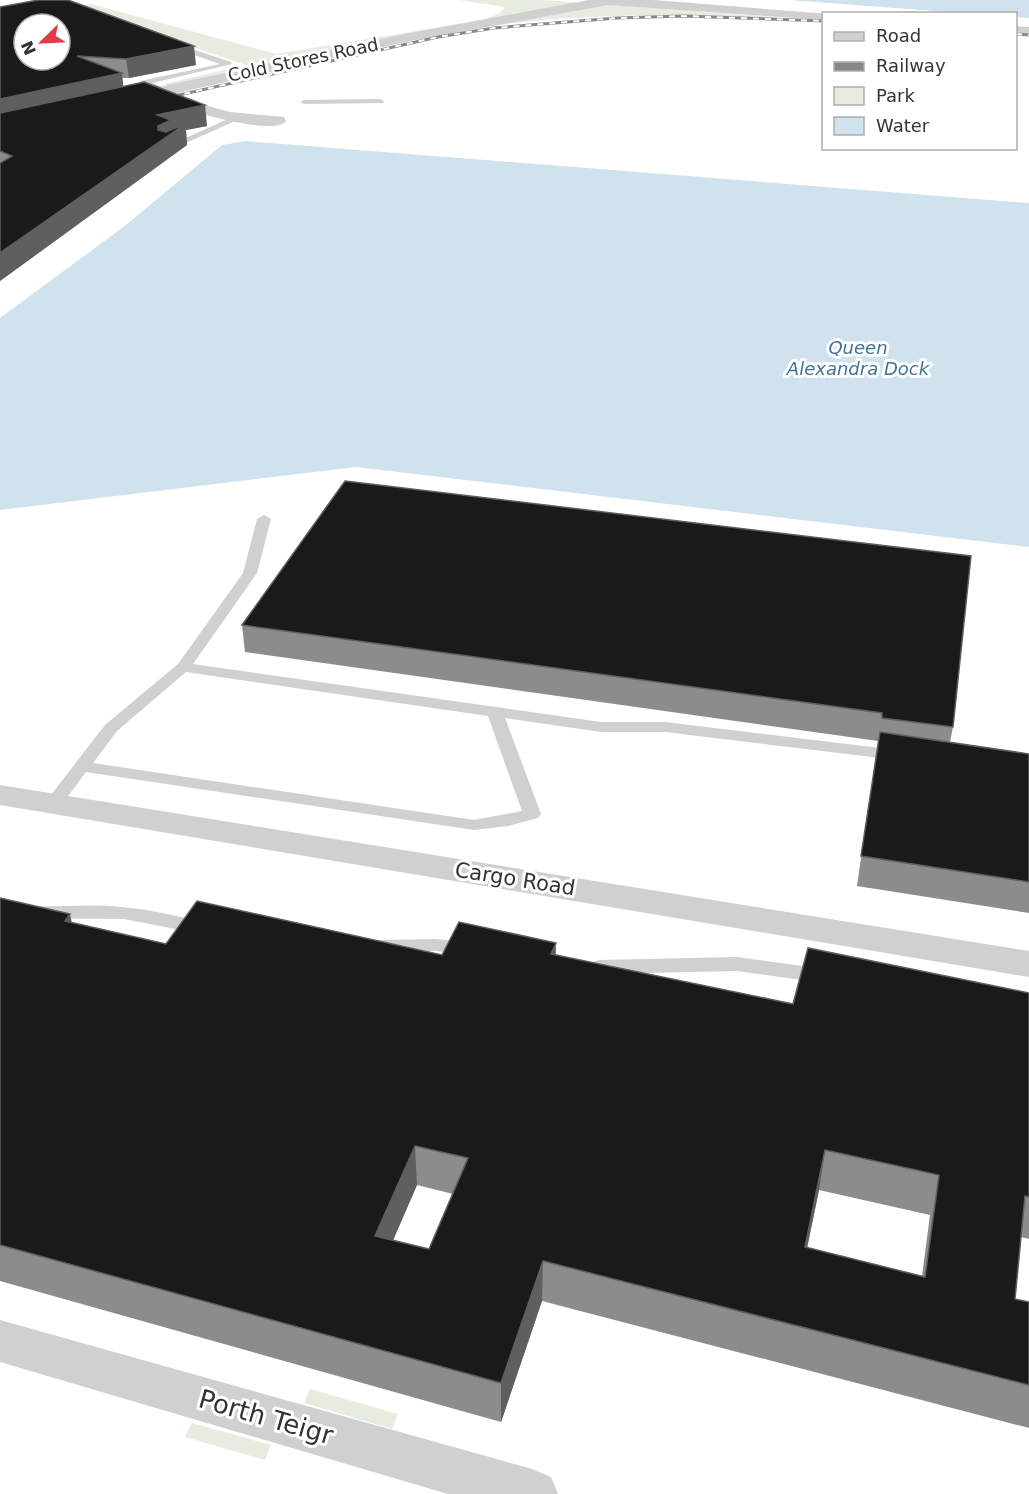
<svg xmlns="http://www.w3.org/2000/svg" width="1029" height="1494" font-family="'DejaVu Sans',sans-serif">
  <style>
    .green { fill: #e6ecdf }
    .water { fill: #cfe2ee }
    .pier { fill: #fff }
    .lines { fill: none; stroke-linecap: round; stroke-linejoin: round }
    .lane { fill: #d0d0d0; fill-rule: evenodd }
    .street { fill: #d0d0d0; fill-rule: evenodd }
    .rail-casing { stroke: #888; stroke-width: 3 }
    .rail { stroke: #fff; stroke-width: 2; stroke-dasharray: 6; stroke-linecap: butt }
    .wall { fill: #8c8c8c; fill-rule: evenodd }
    .shaded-wall { fill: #5f5f5f }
    .building { fill: #1a1a1a; stroke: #5f5f5f; stroke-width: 1.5; fill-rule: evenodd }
    .labels { text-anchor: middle; stroke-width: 6; stroke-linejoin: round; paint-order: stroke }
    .far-street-label { font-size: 18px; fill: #333; stroke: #fff }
    .far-water-label { font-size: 18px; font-style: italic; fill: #3f7597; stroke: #fff }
    .street-label { font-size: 21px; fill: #333; stroke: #fff }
    .near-street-label { font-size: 26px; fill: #333; stroke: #fff }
  </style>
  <rect width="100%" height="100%" fill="#fff"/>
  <!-- green -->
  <path class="green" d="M 459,0 L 543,0 L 790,18 C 698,15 606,12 514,23 C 402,36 291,67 181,91 L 164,84 L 246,65 L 73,7 L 91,4 L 276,54 L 483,20 L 500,13 L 505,7 Z
    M 310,1389 L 398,1414 L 392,1429 L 304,1403 Z
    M 192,1423 L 271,1445 L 265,1460 L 185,1437 Z"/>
  <!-- water -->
  <path class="water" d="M 787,0 L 1029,0 L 1029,18 L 1016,17 L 1016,14 L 959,13 Z
    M 245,141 L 1029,203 L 1029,547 L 356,467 L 0,510 L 0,318 L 126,225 L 222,145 Z"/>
  <!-- pier -->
  <path class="pier" d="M 784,0 L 787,0 L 959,13 L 919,14 L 787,3 Z"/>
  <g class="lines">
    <!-- lane -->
    <path class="lane" d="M 174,43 L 231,62 L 232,64 L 152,83 L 163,87 L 163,91 L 160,91 L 140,85 L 140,81 L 220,64 L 171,47 Z
      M 380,99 L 384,101 L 383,103 L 304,104 L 300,102 L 304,100 Z
      M 235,116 L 242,118 L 170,150 L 163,148 Z
      M 264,515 L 271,519 L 257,573 L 193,664 L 601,722 L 665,722 L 897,750 L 905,755 L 897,760 L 665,732 L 601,732 L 505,718 L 541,814 L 538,818 L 508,826 L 474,830 L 86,772 L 59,808 L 47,808 L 44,804 L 47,800 L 105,725 L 178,664 L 243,573 L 257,519 ZM 186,672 L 488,716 L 522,811 L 474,820 L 93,763 L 117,731 Z
      M 0,904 C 37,909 73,904 110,906 C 141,908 171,914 201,922 L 208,924 L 210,928 L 208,932 L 201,934 L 124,919 L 12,918 L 0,916 Z
      M 436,939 L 476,943 L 479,948 L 476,953 L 469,955 L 436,951 L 381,954 L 374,952 L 371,947 L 374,942 L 381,940 Z
      M 737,957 L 824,969 L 831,971 L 834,976 L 831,981 L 824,983 L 737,971 L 599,974 L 592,972 L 589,967 L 592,962 L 599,960 Z"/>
    <!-- street -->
    <path class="street" d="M 589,0 L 654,0 L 829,14 L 824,14 L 824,20 L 608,5 L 410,41 L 168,95 L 230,112 L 284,117 L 286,121 C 273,138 177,107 156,101 L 154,98 L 122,105 L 114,100 L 122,95 L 410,33 Z
      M 1016,26 L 1029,27 L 1029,35 L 1016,34 Z
      M 0,785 L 1029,951 L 1029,977 L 0,805 Z
      M 0,1320 L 532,1469 L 551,1477 L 558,1494 L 448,1494 L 0,1362 Z"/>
    <!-- rail casing -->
    <g class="rail-casing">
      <path id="rail" d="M 1016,34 L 1029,35
        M 161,99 L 438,37 L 494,28 L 617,18 L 683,16 L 824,21"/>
    </g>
    <!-- rail -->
    <use href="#rail" class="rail"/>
  </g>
  <!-- wall -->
  <path class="wall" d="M 0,7 L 196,65 L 129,78 L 122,78 L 123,86 L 207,126 L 186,130 L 187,145 L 0,281 Z
    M 345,481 L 953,727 L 950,742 L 1029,754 L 1029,913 L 857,886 L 878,741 L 245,652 L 242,625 Z
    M 0,898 L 72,922 L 166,944 L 442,955 L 556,943 L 555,955 L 793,1004 L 1029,993 L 1029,1239 L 1021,1237 L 1015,1299 L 1029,1302 L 1029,1428 L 542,1301 L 501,1422 L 0,1281 ZM 417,1185 L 453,1194 L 429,1249 L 393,1240 ZM 819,1190 L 930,1215 L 922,1276 L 807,1248 Z"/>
  <!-- shaded-wall -->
  <path class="shaded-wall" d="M 194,46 L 196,65 L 129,78 L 126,59 Z
    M 122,73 L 124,93 L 0,120 L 0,99 Z
    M 205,105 L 207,126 L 186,130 L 187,145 L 0,281 L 0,253 L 157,115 Z
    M 70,914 L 78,952 L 65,921 Z
    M 556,943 L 555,982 L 551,954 Z
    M 415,1146 L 417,1185 L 378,1275 L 375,1236 Z
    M 825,1150 L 819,1190 L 799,1287 L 805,1247 Z
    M 543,1261 L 542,1301 L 501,1422 L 501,1383 Z"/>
  <!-- building -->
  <path class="building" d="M 38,0 L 68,0 L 194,46 L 126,59 L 77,56 L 122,73 L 0,99 L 0,7 ZM 24,24 L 60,24 L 60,60 L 24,60 Z
    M 144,82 L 205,105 L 157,115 L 171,120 L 158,126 L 158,130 L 166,132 L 185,124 L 0,253 L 0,163 L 12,156 L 0,151 L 0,113 Z
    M 345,481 L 971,556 L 953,727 L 882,718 L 882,713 L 242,625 Z
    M 880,732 L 1029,754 L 1029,882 L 861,856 Z
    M 0,898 L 70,914 L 65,921 L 166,944 L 197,901 L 442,955 L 459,922 L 556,943 L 551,954 L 793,1004 L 808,948 L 1029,993 L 1029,1197 L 1025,1196 L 1015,1299 L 1029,1302 L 1029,1385 L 543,1261 L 501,1383 L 0,1245 ZM 415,1146 L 468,1158 L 429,1249 L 375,1236 ZM 825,1150 L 939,1175 L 925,1277 L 805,1247 Z"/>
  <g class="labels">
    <!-- far-street labels -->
    <g class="far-street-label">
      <text transform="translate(303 60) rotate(-12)" y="6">Cold Stores Road</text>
    </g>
    <!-- far-water labels -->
    <g class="far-water-label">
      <text x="858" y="354">Queen<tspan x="858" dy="21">Alexandra Dock</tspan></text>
    </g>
    <!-- street labels -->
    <g class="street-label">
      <text transform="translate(515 879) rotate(9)" y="7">Cargo Road</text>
    </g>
    <!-- near-street labels -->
    <g class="near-street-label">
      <text transform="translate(266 1417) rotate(16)" y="9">Porth Teigr</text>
    </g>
  </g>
  <!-- legend -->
  <rect x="822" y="12" width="195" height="138" fill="#ffffff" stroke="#adadad" stroke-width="1.5"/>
  <rect x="834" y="32" width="30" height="9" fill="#d0d0d0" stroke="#adadad" stroke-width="1.5"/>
  <text x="876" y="42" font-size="18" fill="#333333">Road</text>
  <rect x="834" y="62" width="30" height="9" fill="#888888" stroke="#adadad" stroke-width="1.5"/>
  <text x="876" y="72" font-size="18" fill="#333333">Railway</text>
  <rect x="834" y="87" width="30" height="18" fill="#e6ecdf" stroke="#adadad" stroke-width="1.5"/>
  <text x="876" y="102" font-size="18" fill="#333333">Park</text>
  <rect x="834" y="117" width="30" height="18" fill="#cfe2ee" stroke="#adadad" stroke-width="1.5"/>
  <text x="876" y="132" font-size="18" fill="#333333">Water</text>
  <!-- north arrow -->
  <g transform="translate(42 42) rotate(246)"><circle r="28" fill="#ffffff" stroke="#adadad" stroke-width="1.5"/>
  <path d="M0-4.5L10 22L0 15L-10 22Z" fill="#e63946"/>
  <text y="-9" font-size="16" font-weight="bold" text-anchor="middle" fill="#333333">N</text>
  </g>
</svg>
